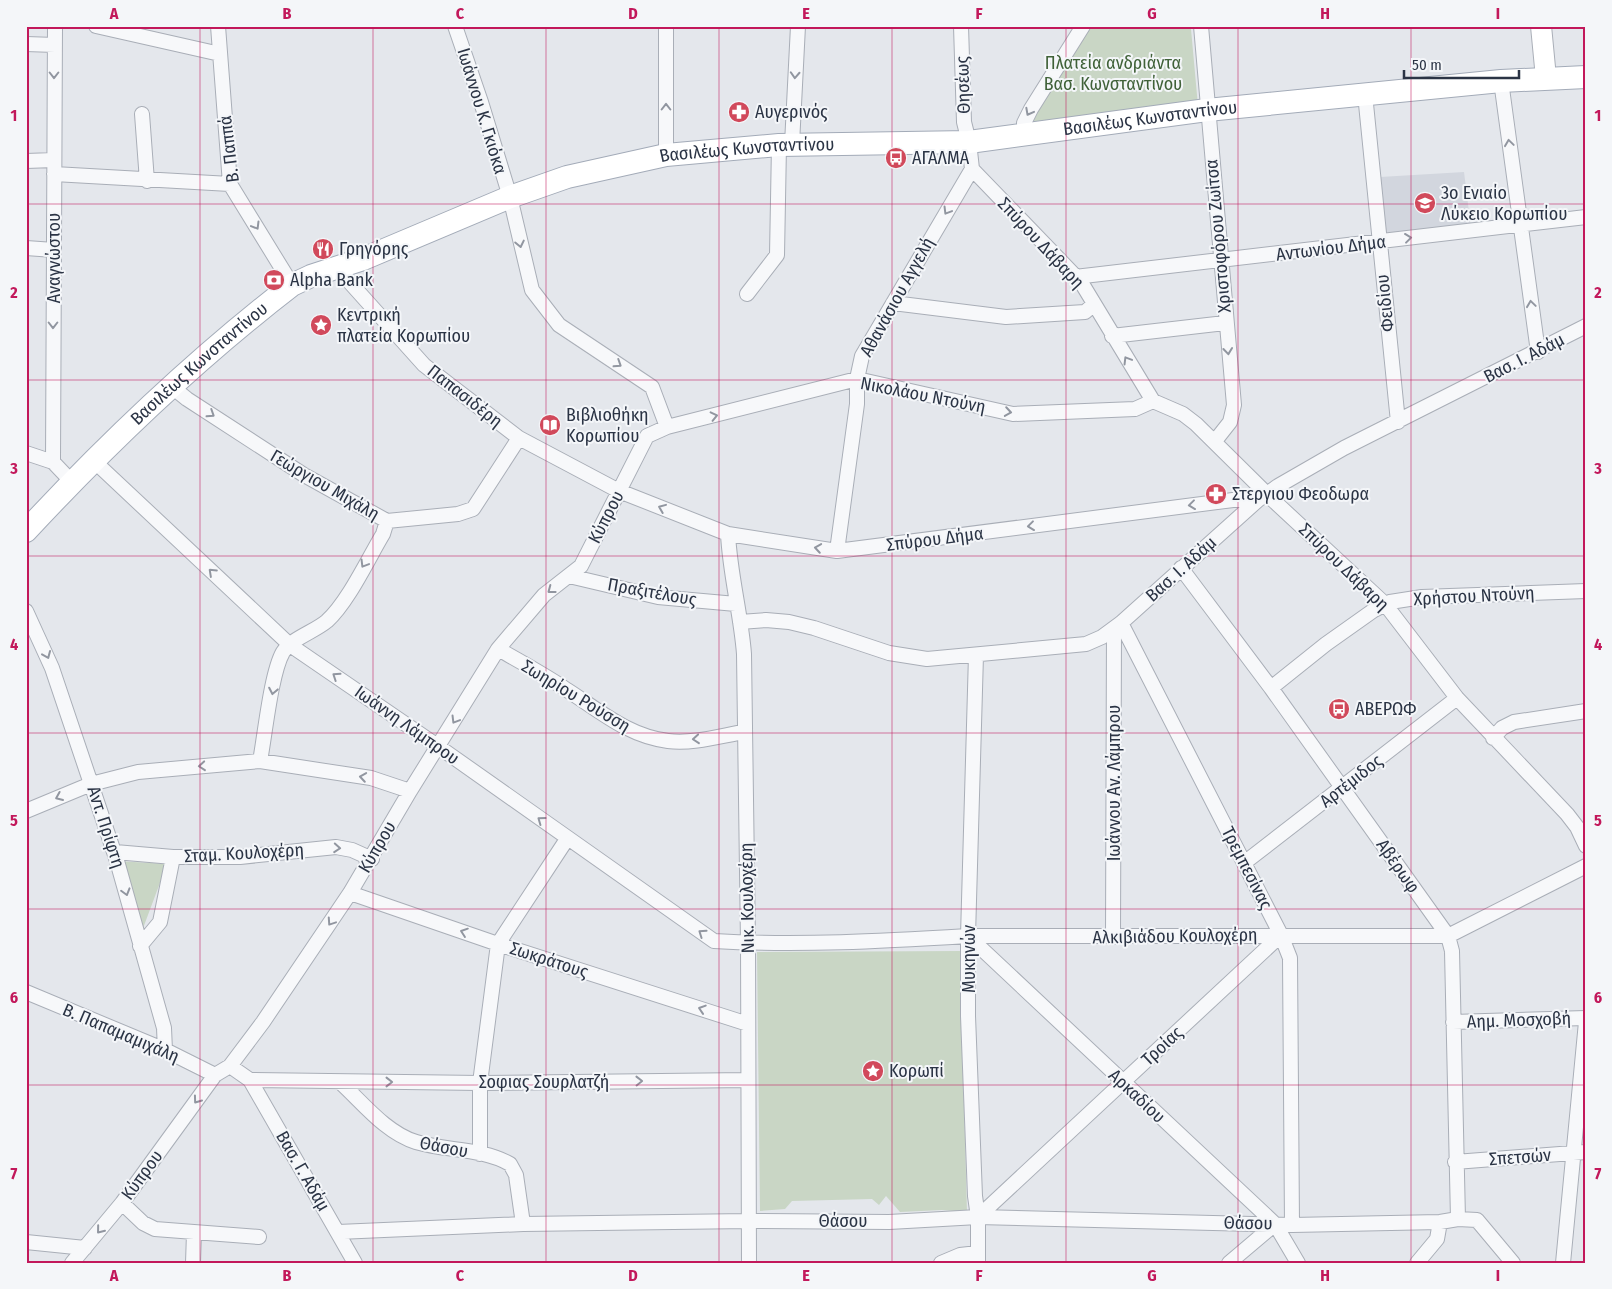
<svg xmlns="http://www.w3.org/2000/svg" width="1612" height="1289" font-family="'Fira Sans Condensed',sans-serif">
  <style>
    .built { fill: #d2d6de }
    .green { fill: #c9d6c5 }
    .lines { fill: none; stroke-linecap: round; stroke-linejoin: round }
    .street-casing { stroke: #a9aeb7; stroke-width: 16 }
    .secondary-casing { stroke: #a9aeb7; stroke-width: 22 }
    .primary-casing { stroke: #a3abb8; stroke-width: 24 }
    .street { stroke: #f7f8fa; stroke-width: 14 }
    .secondary { stroke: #fff; stroke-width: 20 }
    .primary { stroke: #fff; stroke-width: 22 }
    .oneway { stroke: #9196a0 }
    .grid { fill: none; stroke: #c2185b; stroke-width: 1; stroke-opacity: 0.55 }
    .labels { text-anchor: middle; stroke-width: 4; stroke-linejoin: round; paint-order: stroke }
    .park-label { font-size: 18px; fill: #3f6138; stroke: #f4f6f9 }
    .street-label { font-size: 18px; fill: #2b3445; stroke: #f4f6f9 }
    .poi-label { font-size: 18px; fill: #2b3445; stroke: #f4f6f9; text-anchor: start }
    .neatline { fill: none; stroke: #c2185b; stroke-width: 2 }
    .grid-label { font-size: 16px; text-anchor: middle; font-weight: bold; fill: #c2185b }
  </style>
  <rect width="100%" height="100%" fill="#e4e7ec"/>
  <!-- built -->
  <path class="built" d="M 1464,172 L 1471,228 L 1384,239 L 1380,177 Z"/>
  <!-- green -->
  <path class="green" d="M 1089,26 L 1191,29 L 1198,106 L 1033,123 L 1035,112 Z
    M 117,861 L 167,864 L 139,939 Z
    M 960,951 L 967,1212 L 942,1210 L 900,1212 L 886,1196 L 879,1205 L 872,1199 L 792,1201 L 785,1209 L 760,1211 L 757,952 Z"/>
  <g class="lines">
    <!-- street casing -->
    <g class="street-casing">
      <path id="street" d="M 55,26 L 53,462 L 72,482
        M 96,26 L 220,54
        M 218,26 L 230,184 L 292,285
        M 455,26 L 481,102 L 510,197 L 532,290 L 559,325 L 652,387 L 667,427
        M 1201,26 L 1234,405 L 1230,422 L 1215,441
        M 26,44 L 55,45
        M 1501,81 L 1538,352
        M 1365,94 L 1398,422
        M 142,114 L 147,181
        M 1025,137 L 1024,123 L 1031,109 L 1083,26
        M 792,144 L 798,26
        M 666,155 L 666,26
        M 26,161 L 54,160
        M 972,169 L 1081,282 L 1153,401 L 1183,414 L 1196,424 L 1274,501 L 1385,604 L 1457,698 L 1567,814 L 1577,827 L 1586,846
        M 54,174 L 230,184
        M 26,248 L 54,250
        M 337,268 L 424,365 L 519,438 L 619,491 L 728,534 L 837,551 L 1233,500 L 1258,500
        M 1075,277 L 1586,217
        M 747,294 L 777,255 L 779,145
        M 893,303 L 1006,317 L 1085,312 L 1093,305
        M 1112,336 L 1225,323
        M 171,386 L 187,399 L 304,475 L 387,521 L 458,514 L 473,509 L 519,438
        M 26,453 L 53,462
        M 94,461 L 290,645 L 439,747 L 714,941 C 798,946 884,941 968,936 L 1448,936 L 1586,866
        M 728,534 C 730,575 741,614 744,654 L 748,943 L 749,1263
        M 837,551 L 857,404 L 857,379 L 862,356 L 972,169 L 969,142 L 964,122 L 961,26
        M 1181,568 L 1271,688 L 1448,936 L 1452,951 L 1458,1219
        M 569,576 L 658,597 L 736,604
        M 26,611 L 52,668 L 117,861 L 164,1028 L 165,1050
        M 740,622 L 766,620 L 789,622 L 814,628 L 889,653 L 927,659 L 1086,644 L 1102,637 L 1121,623 L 1258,500 L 1278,486 L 1344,448 L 1586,326
        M 1121,623 L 1281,935 L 1290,958 L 1292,1225
        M 498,649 C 521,662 545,675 567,690 C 600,711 628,736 668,741 C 693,744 720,736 744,732
        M 976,655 L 968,936 L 968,1016 L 975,1196 L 978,1217 L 978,1263
        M 1271,688 L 1326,644 L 1374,610 L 1390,602 L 1422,597 L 1586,591
        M 1493,738 L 1502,728 L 1514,722 L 1586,711
        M 260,761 C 265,735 271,673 283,652 C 292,638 314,632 327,621 C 348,602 368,559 383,534 L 387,521
        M 26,811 L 91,784 L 138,772 L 260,761 L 371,778 L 410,791
        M 115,852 L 173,857 L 240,857 L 336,847 L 352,850 L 372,859
        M 1244,863 L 1457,698
        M 350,893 L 498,944 L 748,1024
        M 968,936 L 1275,1224 L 1298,1263
        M 1113,937 L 1114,628
        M 140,946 L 160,922 L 173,857
        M 26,992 L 165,1050 L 215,1075
        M 1453,1022 L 1586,1018
        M 230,1066 L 250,1080 L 480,1083 L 748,1080
        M 250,1080 L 355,1263
        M 340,1082 C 362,1102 386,1133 416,1142 C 446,1151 482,1148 510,1164 L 516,1175 L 523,1224 L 748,1221 L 889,1222 L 978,1217 L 1292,1225 L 1440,1222 L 1458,1219 L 1477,1220 L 1513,1263
        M 480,1154 L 480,1083 L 498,944 L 567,839
        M 1455,1162 L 1586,1152
        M 122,1203 L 143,1223 L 155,1229 L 259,1237
        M 978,1217 L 1281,935
        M 338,1232 L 523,1224
        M 26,1242 L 85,1248
        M 72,1263 L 122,1203 L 215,1075 L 230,1066 L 263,1022 L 350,893 L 410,791 L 498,649 L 544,595 L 581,566 L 647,436 L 667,427 L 857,379 L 1013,414 L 1135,409 L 1153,401
        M 193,1263 L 194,1233
        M 941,1263 L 960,1255 L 978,1253
        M 1229,1263 L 1275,1224
        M 1417,1263 L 1437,1239 L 1440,1222
        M 1563,1263 L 1586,1022"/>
    </g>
    <!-- secondary casing -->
    <g class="secondary-casing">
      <path id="secondary" d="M 1541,26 L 1546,78"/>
    </g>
    <!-- primary casing -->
    <g class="primary-casing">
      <g id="primary">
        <path id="s1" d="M 26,531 C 108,443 196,359 292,285 L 311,276 L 363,259 L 510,197 L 567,177 L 666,155 L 779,145 L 969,142 L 1207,110 L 1501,81 L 1586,77"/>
      </g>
    </g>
    <!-- street -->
    <use href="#street" class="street"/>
    <!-- secondary -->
    <use href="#secondary" class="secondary"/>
    <!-- primary -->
    <use href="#primary" class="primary"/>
  </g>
  <!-- one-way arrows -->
  <defs><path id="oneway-chevron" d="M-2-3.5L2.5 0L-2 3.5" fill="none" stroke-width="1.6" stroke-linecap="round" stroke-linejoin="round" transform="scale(1.25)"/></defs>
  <g class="oneway">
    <use href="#oneway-chevron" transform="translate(54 75) rotate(90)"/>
    <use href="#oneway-chevron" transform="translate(795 75) rotate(93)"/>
    <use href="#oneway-chevron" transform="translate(666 107) rotate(-90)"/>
    <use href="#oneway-chevron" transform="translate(1029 112) rotate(118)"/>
    <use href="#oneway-chevron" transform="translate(1509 143) rotate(-98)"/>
    <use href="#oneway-chevron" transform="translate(947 211) rotate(121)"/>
    <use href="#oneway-chevron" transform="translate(256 226) rotate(59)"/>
    <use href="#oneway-chevron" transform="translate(1408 238) rotate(-7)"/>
    <use href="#oneway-chevron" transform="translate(520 244) rotate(78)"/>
    <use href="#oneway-chevron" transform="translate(1531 304) rotate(-98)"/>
    <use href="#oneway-chevron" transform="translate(53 325) rotate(90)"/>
    <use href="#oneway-chevron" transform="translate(1228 351) rotate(84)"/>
    <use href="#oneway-chevron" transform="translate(1127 360) rotate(-121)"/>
    <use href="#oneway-chevron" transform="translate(618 364) rotate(33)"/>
    <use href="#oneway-chevron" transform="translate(1008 412) rotate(9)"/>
    <use href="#oneway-chevron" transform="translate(211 414) rotate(33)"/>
    <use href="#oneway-chevron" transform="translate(714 416) rotate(-13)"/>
    <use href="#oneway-chevron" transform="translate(1192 505) rotate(173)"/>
    <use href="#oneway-chevron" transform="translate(662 508) rotate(-158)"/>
    <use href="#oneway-chevron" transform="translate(1031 526) rotate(173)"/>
    <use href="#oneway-chevron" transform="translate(818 548) rotate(-171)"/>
    <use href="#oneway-chevron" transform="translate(364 564) rotate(121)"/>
    <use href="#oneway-chevron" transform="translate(212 572) rotate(-137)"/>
    <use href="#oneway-chevron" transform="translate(551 590) rotate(143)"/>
    <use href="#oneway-chevron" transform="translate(47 655) rotate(67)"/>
    <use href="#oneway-chevron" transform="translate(336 676) rotate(-146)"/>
    <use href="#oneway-chevron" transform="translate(273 691) rotate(101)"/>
    <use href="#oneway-chevron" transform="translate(455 720) rotate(121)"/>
    <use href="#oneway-chevron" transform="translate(696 739) rotate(175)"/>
    <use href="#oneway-chevron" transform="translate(202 766) rotate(175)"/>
    <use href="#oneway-chevron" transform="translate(363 777) rotate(-171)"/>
    <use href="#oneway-chevron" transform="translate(59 797) rotate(157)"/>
    <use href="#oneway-chevron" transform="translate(541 820) rotate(-144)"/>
    <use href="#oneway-chevron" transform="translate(337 848) rotate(4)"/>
    <use href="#oneway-chevron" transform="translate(126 892) rotate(74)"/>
    <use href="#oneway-chevron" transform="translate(331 922) rotate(124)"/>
    <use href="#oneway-chevron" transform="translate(464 932) rotate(-161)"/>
    <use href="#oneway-chevron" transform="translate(702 933) rotate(-145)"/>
    <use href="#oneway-chevron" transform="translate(702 1009) rotate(-162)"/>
    <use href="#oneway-chevron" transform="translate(639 1081) rotate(-1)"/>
    <use href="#oneway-chevron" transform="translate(389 1082)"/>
    <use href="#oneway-chevron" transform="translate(197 1100) rotate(126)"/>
    <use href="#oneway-chevron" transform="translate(100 1230) rotate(129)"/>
  </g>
  <!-- grid -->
  <path class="grid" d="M 200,26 L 200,1263M 373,26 L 373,1263M 546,26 L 546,1263M 719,26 L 719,1263M 892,26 L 892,1263M 1066,26 L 1066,1263M 1238,26 L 1238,1263M 1411,26 L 1411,1263M 26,204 L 1586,204M 26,380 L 1586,380M 26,556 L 1586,556M 26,733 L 1586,733M 26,909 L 1586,909M 26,1085 L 1586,1085"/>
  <!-- icons -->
  <defs>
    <g id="pharmacy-disc" transform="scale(1.125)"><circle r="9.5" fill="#d1495b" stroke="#f4f6f9"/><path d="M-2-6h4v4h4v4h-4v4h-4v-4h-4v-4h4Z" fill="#fff"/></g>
    <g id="bus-disc" transform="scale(1.125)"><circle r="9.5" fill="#d1495b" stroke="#f4f6f9"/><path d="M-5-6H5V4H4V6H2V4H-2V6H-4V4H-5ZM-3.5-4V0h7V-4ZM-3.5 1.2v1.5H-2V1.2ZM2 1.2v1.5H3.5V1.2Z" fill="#fff"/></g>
    <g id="school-disc" transform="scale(1.125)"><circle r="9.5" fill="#d1495b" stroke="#f4f6f9"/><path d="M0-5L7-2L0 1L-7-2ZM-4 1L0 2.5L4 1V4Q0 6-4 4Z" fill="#fff"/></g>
    <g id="restaurant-disc" transform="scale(1.125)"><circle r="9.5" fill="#d1495b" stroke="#f4f6f9"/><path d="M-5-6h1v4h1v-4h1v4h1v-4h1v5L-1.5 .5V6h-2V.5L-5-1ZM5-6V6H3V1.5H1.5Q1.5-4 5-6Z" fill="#fff"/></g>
    <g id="bank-disc" transform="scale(1.125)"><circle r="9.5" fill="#d1495b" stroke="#f4f6f9"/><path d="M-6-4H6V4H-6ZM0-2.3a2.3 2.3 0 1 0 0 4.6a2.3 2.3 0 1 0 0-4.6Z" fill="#fff"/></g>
    <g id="sight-disc" transform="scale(1.125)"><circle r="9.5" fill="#d1495b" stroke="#f4f6f9"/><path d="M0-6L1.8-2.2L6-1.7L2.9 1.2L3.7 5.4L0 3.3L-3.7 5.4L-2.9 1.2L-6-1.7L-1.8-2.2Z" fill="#fff"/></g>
    <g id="library-disc" transform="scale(1.125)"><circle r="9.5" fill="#d1495b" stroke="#f4f6f9"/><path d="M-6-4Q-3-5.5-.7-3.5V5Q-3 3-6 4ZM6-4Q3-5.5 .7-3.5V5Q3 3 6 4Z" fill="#fff"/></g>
  </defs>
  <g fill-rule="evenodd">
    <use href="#pharmacy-disc" x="739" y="112"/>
    <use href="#bus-disc" x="896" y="158"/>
    <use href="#school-disc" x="1425" y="203"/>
    <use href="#restaurant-disc" x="323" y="249"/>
    <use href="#bank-disc" x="274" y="280"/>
    <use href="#sight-disc" x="321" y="325"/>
    <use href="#library-disc" x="550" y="425"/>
    <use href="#pharmacy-disc" x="1216" y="494"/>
    <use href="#bus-disc" x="1339" y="709"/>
    <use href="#sight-disc" x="873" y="1071"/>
  </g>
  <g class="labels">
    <!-- park labels -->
    <g class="park-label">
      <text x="1113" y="69">Πλατεία ανδριάντα<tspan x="1113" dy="21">Βασ. Κωνσταντίνου</tspan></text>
    </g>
    <!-- street labels -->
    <g class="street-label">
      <text transform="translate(963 85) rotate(-92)" y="6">Θησέως</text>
      <text transform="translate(482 111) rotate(73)" y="6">Ιωάννου Κ. Γκιόκα</text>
      <text dy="6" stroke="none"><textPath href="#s1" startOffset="1246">Βασιλέως Κωνσταντίνου</textPath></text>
      <text transform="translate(229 149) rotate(-97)" y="6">Β. Παππά</text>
      <text dy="6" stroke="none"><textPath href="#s1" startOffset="841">Βασιλέως Κωνσταντίνου</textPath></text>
      <text transform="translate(1218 236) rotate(-95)" y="6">Χριστοφόρου Ζωίτσα</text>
      <text transform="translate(1041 243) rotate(47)" y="6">Σπύρου Δάβαρη</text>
      <text transform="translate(1331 248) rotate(-7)" y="6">Αντωνίου Δήμα</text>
      <text transform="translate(54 258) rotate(-90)" y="6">Αναγνώστου</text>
      <text transform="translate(897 297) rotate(-61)" y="6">Αθανάσιου Αγγελή</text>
      <text transform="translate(1385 303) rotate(-96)" y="6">Φειδίου</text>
      <text transform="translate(1524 358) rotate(-27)" y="6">Βασ. Ι. Αδάμ</text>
      <text dy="6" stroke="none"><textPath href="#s1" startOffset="241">Βασιλέως Κωνσταντίνου</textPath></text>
      <text transform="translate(923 395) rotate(11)" y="6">Νικολάου Ντούνη</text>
      <text transform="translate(465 396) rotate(38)" y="6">Παπασιδέρη</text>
      <text transform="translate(325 485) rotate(30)" y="6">Γεώργιου Μιχάλη</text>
      <text transform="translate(606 517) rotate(-63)" y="6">Κύπρου</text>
      <text transform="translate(935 539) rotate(-7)" y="6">Σπύρου Δήμα</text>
      <text transform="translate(1344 567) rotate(44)" y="6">Σπύρου Δάβαρη</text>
      <text transform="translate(1181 569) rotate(-42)" y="6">Βασ. Ι. Αδάμ</text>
      <text transform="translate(652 592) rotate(10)" y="6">Πραξιτέλους</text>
      <text transform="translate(1474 596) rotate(-3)" y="6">Χρήστου Ντούνη</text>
      <text transform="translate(576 696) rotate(31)" y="6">Σωηρίου Ρούσση</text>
      <text transform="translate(407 725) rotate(35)" y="6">Ιωάννη Λάμπρου</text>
      <text transform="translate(1351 781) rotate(-38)" y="6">Αρτέμιδος</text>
      <text transform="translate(1114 783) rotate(-90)" y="6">Ιωάννου Αν. Λάμπρου</text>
      <text transform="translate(106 827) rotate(72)" y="6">Αντ. Πρίφτη</text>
      <text transform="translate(377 847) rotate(-60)" y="6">Κύπρου</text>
      <text transform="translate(244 853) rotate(-3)" y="6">Σταμ. Κουλοχέρη</text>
      <text transform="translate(1398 866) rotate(55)" y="6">Αβέρωφ</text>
      <text transform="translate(1247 868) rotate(63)" y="6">Τρεμπεσίνας</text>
      <text transform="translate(747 898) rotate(-91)" y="6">Νικ. Κουλοχέρη</text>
      <text transform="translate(1175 936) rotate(-1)" y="6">Αλκιβιάδου Κουλοχέρη</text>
      <text transform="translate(969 959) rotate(-90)" y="6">Μυκηνών</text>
      <text transform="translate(549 960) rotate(18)" y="6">Σωκράτους</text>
      <text transform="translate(1519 1020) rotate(-2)" y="6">Αημ. Μοσχοβή</text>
      <text transform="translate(121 1033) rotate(23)" y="6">Β. Παπαμαμιχάλη</text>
      <text transform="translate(1162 1046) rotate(-43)" y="6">Τροίας</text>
      <text x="544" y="1088">Σοφιας Σουρλατζή</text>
      <text transform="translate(1137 1096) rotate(43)" y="6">Αρκαδίου</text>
      <text transform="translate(444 1147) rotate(11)" y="6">Θάσου</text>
      <text transform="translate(1520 1157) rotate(-4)" y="6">Σπετσών</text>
      <text transform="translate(303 1171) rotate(60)" y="6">Βασ. Γ. Αδάμ</text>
      <text transform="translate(142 1175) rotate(-54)" y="6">Κύπρου</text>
      <text x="843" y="1227">Θάσου</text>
      <text transform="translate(1248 1223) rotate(1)" y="6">Θάσου</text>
    </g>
    <!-- poi labels -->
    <g class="poi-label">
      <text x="755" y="118">Αυγερινός</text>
      <text x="912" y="164">ΑΓΑΛΜΑ</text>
      <text x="1441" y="199">3ο Ενιαίο<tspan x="1441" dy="21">Λύκειο Κορωπίου</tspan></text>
      <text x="339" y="255">Γρηγόρης</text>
      <text x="290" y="286">Alpha Bank</text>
      <text x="337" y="321">Κεντρική<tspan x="337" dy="21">πλατεία Κορωπίου</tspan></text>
      <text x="566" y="421">Βιβλιοθήκη<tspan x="566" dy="21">Κορωπίου</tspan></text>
      <text x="1232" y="500">Στεργιου Φεοδωρα</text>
      <text x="1355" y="715">ΑΒΕΡΩΦ</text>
      <text x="889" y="1077">Κορωπί</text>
    </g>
  </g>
  <!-- border -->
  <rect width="1612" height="1289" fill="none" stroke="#f4f6f9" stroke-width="55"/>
  <!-- scale -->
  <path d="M1404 70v8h115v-8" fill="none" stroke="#2b3445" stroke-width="2.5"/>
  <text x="1412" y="70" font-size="15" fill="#2b3445" stroke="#f4f6f9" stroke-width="4" paint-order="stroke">50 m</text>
  <rect x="28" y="28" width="1556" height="1234" class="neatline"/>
  <g class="grid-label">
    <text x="114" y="19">A</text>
    <text x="287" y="19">B</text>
    <text x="460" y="19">C</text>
    <text x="633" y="19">D</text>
    <text x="806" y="19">E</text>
    <text x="979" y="19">F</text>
    <text x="1152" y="19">G</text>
    <text x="1325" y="19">H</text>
    <text x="1498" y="19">I</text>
    <text x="14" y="121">1</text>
    <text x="1598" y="121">1</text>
    <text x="14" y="298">2</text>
    <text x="1598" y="298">2</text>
    <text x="14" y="474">3</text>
    <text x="1598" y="474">3</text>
    <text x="14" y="650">4</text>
    <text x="1598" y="650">4</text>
    <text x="14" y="826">5</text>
    <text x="1598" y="826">5</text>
    <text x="14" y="1003">6</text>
    <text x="1598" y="1003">6</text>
    <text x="14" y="1179">7</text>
    <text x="1598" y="1179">7</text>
    <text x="114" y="1281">A</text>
    <text x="287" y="1281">B</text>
    <text x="460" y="1281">C</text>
    <text x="633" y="1281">D</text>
    <text x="806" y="1281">E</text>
    <text x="979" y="1281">F</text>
    <text x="1152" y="1281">G</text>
    <text x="1325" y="1281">H</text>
    <text x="1498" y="1281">I</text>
  </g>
</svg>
